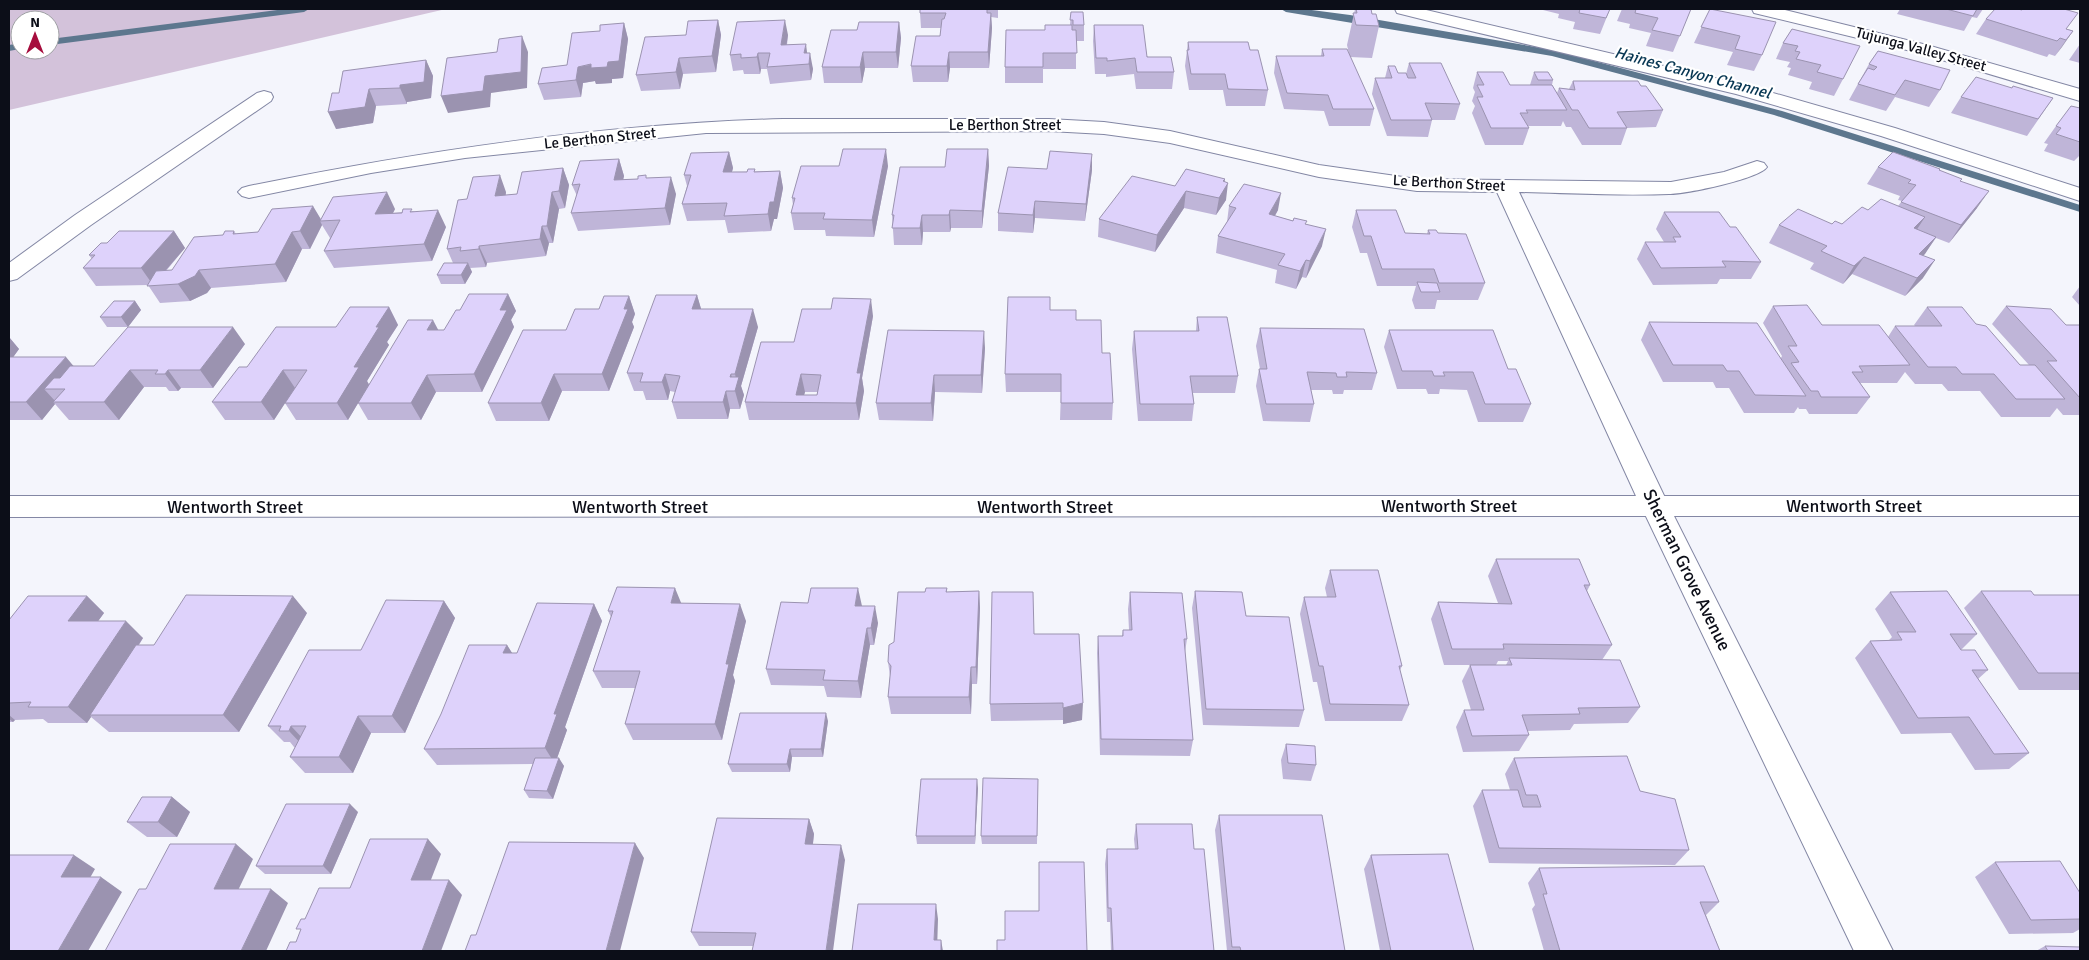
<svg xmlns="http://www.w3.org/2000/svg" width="2089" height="960" font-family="Signika,sans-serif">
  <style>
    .green { fill: #d3c2da; fill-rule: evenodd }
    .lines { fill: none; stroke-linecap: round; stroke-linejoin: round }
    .stream { fill: #5d778e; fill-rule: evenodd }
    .lane-casing { stroke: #8387a4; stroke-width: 2 }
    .street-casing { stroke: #8387a4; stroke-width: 2 }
    .secondary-casing { stroke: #8387a4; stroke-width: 2 }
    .lane { fill: #fff; fill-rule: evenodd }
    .street { fill: #fff; fill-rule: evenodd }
    .secondary { fill: #fff; fill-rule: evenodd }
    .wall { fill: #bfb5d8; fill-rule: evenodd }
    .shaded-wall { fill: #9b93b0 }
    .building { fill: #ded2fb; stroke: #9b93b0; fill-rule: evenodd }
    .labels { text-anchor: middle; stroke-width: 4.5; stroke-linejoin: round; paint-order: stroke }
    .far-street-label { font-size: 15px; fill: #0c0e18; stroke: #fff }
    .far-water-label { font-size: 16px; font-style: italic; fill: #083753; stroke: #fff }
    .street-label { font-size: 18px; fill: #0c0e18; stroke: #fff }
  </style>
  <rect width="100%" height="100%" fill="#f4f5fc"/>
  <!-- green -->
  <path class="green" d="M 9,9 L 446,9 L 9,110 ZM 20,20 L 50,20 L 50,50 L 20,50 Z"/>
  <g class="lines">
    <!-- stream -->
    <path class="stream" d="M 285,9 L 309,9 L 304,12 L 50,45 L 50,39 Z
      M 1281,9 L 1304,9 L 1350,15 L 1553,50 L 1782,111 L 2080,205 L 2080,212 L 1774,115 L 1552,56 L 1286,12 Z
      M 20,43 L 20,49 L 9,51 L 9,45 Z"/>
    <!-- lane casing -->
    <g class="lane-casing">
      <path id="lane" d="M 1395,9 L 1422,9 L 1749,86 L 1895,128 L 2080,188 L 2080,201 L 1881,136 L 1736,94 L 1433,22 L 1397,13 Z
        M 264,91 L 271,93 L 273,97 L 271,101 L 91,225 L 17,279 L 9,281 L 9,263 L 75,215 L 257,93 Z"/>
    </g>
    <!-- street casing -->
    <g class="street-casing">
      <path id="street" d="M 1752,9 L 1781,9 L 1927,45 L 2080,89 L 2080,101 L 1915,52 L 1754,13 Z
        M 783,119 L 1049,119 L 1104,122 L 1170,131 L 1319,165 L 1417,179 L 1671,182 L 1724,172 L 1757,161 L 1764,163 L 1767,167 C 1759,179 1686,194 1669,194 C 1619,196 1568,193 1519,192 L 1669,506 L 1665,513 L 1655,516 L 9,517 L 9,496 L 1636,496 L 1497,192 L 1417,191 L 1319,177 L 1170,143 L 1104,134 L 1049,131 L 706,133 L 465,158 L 371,173 L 249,198 L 242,196 L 238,192 L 242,188 L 249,186 C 425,150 603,124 783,119 Z"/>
    </g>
    <!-- secondary casing -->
    <g class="secondary-casing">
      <path id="secondary" d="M 1655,496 L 2080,496 L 2080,516 L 1674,516 L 1893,951 L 1854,951 L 1641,506 L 1645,499 Z"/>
    </g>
    <!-- lane -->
    <use href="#lane" class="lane"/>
    <!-- street -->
    <use href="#street" class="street"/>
    <!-- secondary -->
    <use href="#secondary" class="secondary"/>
  </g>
  <!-- wall -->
  <path class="wall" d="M 920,9 L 998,9 L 998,18 L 991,17 L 992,28 L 989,68 L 950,68 L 948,82 L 913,82 L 911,66 L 940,36 L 941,28 L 921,28 L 920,13 Z
    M 1355,9 L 1371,9 L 1372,14 L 1379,26 L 1372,58 L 1350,57 L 1374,109 L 1370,126 L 1329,126 L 1324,111 L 1284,109 L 1274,73 L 1276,56 L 1321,56 L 1322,49 L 1349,54 L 1347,45 Z
    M 1544,9 L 1610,9 L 1600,34 L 1573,29 L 1575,22 L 1558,18 L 1559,14 L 1543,10 Z
    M 1622,9 L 1691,9 L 1673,52 L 1646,46 L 1651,33 L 1629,28 L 1630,24 L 1617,21 Z
    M 1710,9 L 1762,55 L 1754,71 L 1727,65 L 1733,52 L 1694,43 Z
    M 1900,9 L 1983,9 L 1977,18 L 1972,17 L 1964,31 L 1897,14 Z
    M 1071,12 L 1084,25 L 1084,41 L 1076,41 L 1076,69 L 1043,69 L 1043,83 L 1005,83 L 1005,67 L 1070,25 Z
    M 1986,19 L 2067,29 L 2073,31 L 2055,56 L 2049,54 L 2047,57 L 1976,34 Z
    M 718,20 L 721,35 L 716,72 L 683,74 L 680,89 L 641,91 L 636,75 L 686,35 Z
    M 899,22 L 901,38 L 898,68 L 865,68 L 862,83 L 824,83 L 822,67 L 857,30 Z
    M 624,23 L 628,39 L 623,78 L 612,79 L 612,83 L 596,84 L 595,81 L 583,83 L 581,97 L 544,100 L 538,84 L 567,65 L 600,31 Z
    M 1094,25 L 1174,72 L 1172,89 L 1136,89 L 1134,74 L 1106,77 L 1106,74 L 1095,74 L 1093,41 Z
    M 1792,29 L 1843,79 L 1834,96 L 1809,89 L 1812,82 L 1788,75 L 1791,68 L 1787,67 L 1790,62 L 1776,59 L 1783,43 Z
    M 788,35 L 787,45 L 807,53 L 813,69 L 811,80 L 770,84 L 767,69 L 761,69 L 760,74 L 744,74 L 743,70 L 733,71 L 730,55 Z
    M 1188,42 L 1250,50 L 1268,90 L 1265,106 L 1226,106 L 1223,90 L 1189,90 L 1185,66 Z
    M 2080,44 L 2080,63 L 2069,60 Z
    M 1878,51 L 1940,90 L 1929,107 L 1895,97 L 1886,111 L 1849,100 L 1869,64 Z
    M 426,60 L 433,76 L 431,98 L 407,102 L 407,104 L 376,106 L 373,123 L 336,129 L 339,93 Z
    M 1409,63 L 1460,104 L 1455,120 L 1432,120 L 1428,137 L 1387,136 L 1372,94 L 1375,78 L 1385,78 L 1388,66 L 1398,73 L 1406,74 Z
    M 1477,72 L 1510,85 L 1530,85 L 1534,72 L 1553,80 L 1552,85 L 1557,93 L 1559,88 L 1569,89 L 1573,81 L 1641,86 L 1663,110 L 1656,127 L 1627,128 L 1621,145 L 1582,145 L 1571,127 L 1566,127 L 1563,121 L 1561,126 L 1528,126 L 1529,128 L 1523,145 L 1485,145 L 1472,113 L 1475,106 L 1472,101 L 1475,92 L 1473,88 Z
    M 2012,88 L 2053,98 L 2027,136 L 1951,113 L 1961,97 Z
    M 2080,108 L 2080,155 L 2074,161 L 2044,151 L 2048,144 L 2044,143 L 2056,126 Z
    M 988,149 L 989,166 L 982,228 L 951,228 L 950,232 L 923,232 L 922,245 L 894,245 L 892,215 L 945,167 Z
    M 729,152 L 733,168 L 732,172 L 780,171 L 783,188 L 777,219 L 774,219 L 771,231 L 728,233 L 725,220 L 687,221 L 682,204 L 687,186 L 684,175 Z
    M 619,159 L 624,176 L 623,180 L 647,178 L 676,194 L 670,225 L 578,231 L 571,213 L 577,196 L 572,185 Z
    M 888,166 L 874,237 L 826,236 L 825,230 L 794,230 L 791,213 L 793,205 L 792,198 Z
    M 1878,167 L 1939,170 L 1960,181 L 1977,208 L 1949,243 L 1936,238 L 1923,256 L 1923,278 L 1905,296 L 1852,274 L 1843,284 L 1810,269 L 1814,263 L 1769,243 L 1779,225 L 1842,224 L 1868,210 L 1898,206 L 1902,201 L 1898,200 L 1900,196 L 1867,184 Z
    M 563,168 L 569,185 L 565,208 L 559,209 L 553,243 L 549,243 L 546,256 L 487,263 L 486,267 L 470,268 L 472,272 L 465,284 L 441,284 L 437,275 L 453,263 L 447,249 L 467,199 L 506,192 L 506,195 L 517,194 Z
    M 1047,169 L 1092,170 L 1085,221 L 1035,218 L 1033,233 L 998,231 L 998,213 Z
    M 1225,182 L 1226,200 L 1216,215 L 1184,208 L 1155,252 L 1098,237 L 1099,219 L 1175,186 Z
    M 1229,206 L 1278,210 L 1275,216 L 1306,224 L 1322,246 L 1306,278 L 1302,277 L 1296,289 L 1275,283 L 1277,270 L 1216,253 L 1218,236 L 1227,222 Z
    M 395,209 L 393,213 L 413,211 L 446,227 L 432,261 L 334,268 L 324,251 L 330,238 L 322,225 L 310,249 L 302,249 L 286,282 L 211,288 L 207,293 L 190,301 L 160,303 L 148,285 L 96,286 L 83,268 L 92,259 L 89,255 L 107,243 L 174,231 L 185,248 L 166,271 L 172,270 L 223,235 L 234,231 L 236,234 L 258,232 L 321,219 Z
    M 1356,210 L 1405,233 L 1427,234 L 1428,230 L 1438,233 L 1485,283 L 1478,300 L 1437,300 L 1435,309 L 1415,309 L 1412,300 L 1416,286 L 1377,286 L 1367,253 L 1360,253 L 1352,227 Z
    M 1664,212 L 1730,227 L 1761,262 L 1751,279 L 1720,279 L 1717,284 L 1653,285 L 1637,259 L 1645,242 L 1664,242 L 1656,229 Z
    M 2080,286 L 2080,306 L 2072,297 Z
    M 508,294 L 516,311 L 511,320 L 514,327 L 482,392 L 436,392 L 421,420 L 368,420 L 358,403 L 348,420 L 296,420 L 285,403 L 274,420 L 225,420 L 212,402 L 247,367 L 336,327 L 389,307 L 398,325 L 387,342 L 389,345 L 367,381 L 369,384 L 444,330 L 460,310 Z
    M 697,295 L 701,309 L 758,327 L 741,386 L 744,395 L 740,409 L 730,409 L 728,419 L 677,419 L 672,402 L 675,392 L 670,391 L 668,400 L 646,400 L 643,391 L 634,391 L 627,373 Z
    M 629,296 L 635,314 L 632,322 L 634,327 L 609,391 L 562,391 L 549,421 L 496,421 L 488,403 L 566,330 L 599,309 Z
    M 135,301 L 141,310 L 128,327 L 107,327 L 100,317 Z
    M 1773,306 L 1822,325 L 1888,337 L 1895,326 L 1915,326 L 1914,325 L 1927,307 L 1976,324 L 2020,365 L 2029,365 L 1992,324 L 2006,306 L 2066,325 L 2080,325 L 2080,415 L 2063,415 L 2057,408 L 2050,417 L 2001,417 L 1980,391 L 1948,391 L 1942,384 L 1915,384 L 1905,372 L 1897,383 L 1860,383 L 1870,397 L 1857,414 L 1809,414 L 1806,409 L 1799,409 L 1798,407 L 1794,413 L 1744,413 L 1729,388 L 1716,388 L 1713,382 L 1663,382 L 1641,340 L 1649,322 L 1781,358 L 1782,356 L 1763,323 Z
    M 1050,310 L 1076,320 L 1102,353 L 1113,403 L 1112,420 L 1060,420 L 1061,392 L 1006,392 L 1005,374 Z
    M 873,316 L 862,378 L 864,391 L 859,420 L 749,420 L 745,402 L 794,342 ZM 805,392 L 817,392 L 817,395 L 804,395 Z
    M 1197,317 L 1238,376 L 1235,393 L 1193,393 L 1194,404 L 1192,421 L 1138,421 L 1132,349 L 1134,331 L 1196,331 Z
    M 1260,328 L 1377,373 L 1372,390 L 1344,390 L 1343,394 L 1333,394 L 1332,390 L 1311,390 L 1314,404 L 1310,422 L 1263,421 L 1256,386 L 1259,369 L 1260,369 L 1256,346 Z
    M 1389,330 L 1508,369 L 1531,404 L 1523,422 L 1478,422 L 1467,390 L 1440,389 L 1439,394 L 1428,394 L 1426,389 L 1397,389 L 1384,347 Z
    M 9,337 L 19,349 L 13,357 L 74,366 L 94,366 L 245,344 L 213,388 L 181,388 L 178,391 L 169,391 L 166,387 L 144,387 L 119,420 L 69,420 L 55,404 L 42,420 L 9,420 Z
    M 985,348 L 982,393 L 935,392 L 933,421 L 879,420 L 876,403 Z
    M 1496,559 L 1590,585 L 1587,591 L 1612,645 L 1602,660 L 1640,707 L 1628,723 L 1574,724 L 1570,730 L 1527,731 L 1529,735 L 1519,751 L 1463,752 L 1456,727 L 1464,710 L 1471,710 L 1462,681 L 1470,665 L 1444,665 L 1431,619 L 1438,602 L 1498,603 L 1488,576 ZM 1498,661 L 1508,661 L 1506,665 L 1496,665 Z
    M 1330,570 L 1402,666 L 1400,670 L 1409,705 L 1402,721 L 1325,721 L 1317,682 L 1313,682 L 1300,614 L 1304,597 L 1327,597 L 1325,588 Z
    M 947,588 L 947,592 L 979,591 L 980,608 L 977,684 L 972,684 L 971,714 L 891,714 L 888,697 L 890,676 L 888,662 L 925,592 Z
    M 1195,591 L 1246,616 L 1304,710 L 1299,727 L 1203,725 L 1192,608 Z
    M 1981,591 L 2034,595 L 2080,595 L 2080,690 L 2019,690 L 1964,608 Z
    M 1130,592 L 1187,639 L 1185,652 L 1193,740 L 1190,756 L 1100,755 L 1097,653 L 1098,636 L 1122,636 L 1123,630 L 1129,630 L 1128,609 Z
    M 1890,592 L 1977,634 L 1961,650 L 1988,670 L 1978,679 L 2029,753 L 2009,769 L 1975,770 L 1951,733 L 1901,734 L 1855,658 L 1870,641 L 1889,640 L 1892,637 L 1875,609 Z
    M 87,596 L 104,613 L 98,621 L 143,638 L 139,645 L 154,645 L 307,613 L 239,732 L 109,732 L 91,717 L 87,723 L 48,723 L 43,719 L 15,720 L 13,722 L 9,722 L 9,620 Z
    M 444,601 L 455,618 L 405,733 L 371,733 L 353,773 L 305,773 L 290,757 L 295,747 L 294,747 L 290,742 L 284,742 L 268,726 Z
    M 681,603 L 746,621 L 733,675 L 735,681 L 722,740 L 633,740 L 625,724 L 635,688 L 602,688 L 593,671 L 611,617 L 608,611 Z
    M 594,604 L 602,621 L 565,727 L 567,730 L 557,758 L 564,766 L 553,799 L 529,798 L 524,790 L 533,764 L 437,765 L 424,749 L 507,645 L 512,653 L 517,653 Z
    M 862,606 L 878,623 L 874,645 L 870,645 L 861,698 L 827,697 L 824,686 L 771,685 L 766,669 Z
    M 1034,634 L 1082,720 L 1063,724 L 1063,720 L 991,721 L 990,704 Z
    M 828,721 L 823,757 L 792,757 L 790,772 L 732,772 L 728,764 Z
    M 1286,744 L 1316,765 L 1311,781 L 1283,779 L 1281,760 Z
    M 1514,758 L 1640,791 L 1689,850 L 1675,865 L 1489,863 L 1473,806 L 1482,790 L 1510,790 L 1505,774 Z
    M 1038,779 L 1037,844 L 982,844 L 981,836 Z
    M 978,788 L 975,844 L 917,844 L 916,836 Z
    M 172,797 L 190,812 L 177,837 L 147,837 L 127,822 Z
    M 358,812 L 331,874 L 265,874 L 256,866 Z
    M 1219,815 L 1345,951 L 1227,951 L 1215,830 Z
    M 809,819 L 814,834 L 813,844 L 845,860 L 753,946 L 699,946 L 691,932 Z
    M 1136,824 L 1194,849 L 1214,951 L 1111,951 L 1110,922 L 1107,922 L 1105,864 L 1107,849 L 1135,849 L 1134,839 Z
    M 1371,855 L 1474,951 L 1380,951 L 1364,869 Z
    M 1995,862 L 2080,893 L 2080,929 L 2073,933 L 2009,934 L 1975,877 Z
    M 1539,868 L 1719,902 L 1706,915 L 1720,951 L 1544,951 L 1532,909 L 1535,905 L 1528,883 Z
    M 2045,946 L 2080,951 L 2036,951 Z"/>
  <!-- shaded-wall -->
  <path class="shaded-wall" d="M 991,13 L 992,28 L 989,68 L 988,52 Z
    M 718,20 L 721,35 L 716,72 L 712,56 Z
    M 785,20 L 788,35 L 784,61 L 781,45 Z
    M 899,22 L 901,38 L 898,68 L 896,52 Z
    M 624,23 L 628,39 L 623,78 L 612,79 L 612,83 L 596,84 L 595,81 L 583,83 L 581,97 L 576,80 L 578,67 L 608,62 Z
    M 2073,31 L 2062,47 L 2055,56 L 2066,40 Z
    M 522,36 L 528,52 L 527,88 L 491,93 L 490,107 L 448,113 L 441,96 L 485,76 Z
    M 806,44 L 808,60 L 804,53 Z
    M 863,52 L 865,68 L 862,83 L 860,67 Z
    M 949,52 L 950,68 L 948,82 L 947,66 Z
    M 758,53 L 761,69 L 760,74 L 757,57 Z
    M 810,53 L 813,69 L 811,80 L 809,64 Z
    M 679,58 L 683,74 L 680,89 L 676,72 Z
    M 426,60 L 433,76 L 431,98 L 407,102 L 407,104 L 400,88 L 400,85 Z
    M 369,89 L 376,106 L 373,123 L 336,129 L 328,112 Z
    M 886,149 L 888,166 L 874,237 L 872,220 Z
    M 988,149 L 989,166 L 982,228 L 982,211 Z
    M 729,152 L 733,168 L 727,189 L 723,172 Z
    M 1092,154 L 1092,170 L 1085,221 L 1086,204 Z
    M 619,159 L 624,176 L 619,197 L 614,180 Z
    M 563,168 L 569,185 L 565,208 L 559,191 Z
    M 780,171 L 783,188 L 777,219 L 774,219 L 771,231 L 768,214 L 770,202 Z
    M 500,175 L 506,192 L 502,213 L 495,196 Z
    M 671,177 L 676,194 L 670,225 L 665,208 Z
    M 1225,179 L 1224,189 L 1228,183 L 1226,200 L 1216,215 L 1219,198 L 1223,181 Z
    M 1186,191 L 1184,208 L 1155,252 L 1157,235 Z
    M 1989,191 L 1977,208 L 1949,243 L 1961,225 Z
    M 387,192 L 395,209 L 384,231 L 375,214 Z
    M 552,192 L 559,209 L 553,243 L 547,226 Z
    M 1281,193 L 1278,210 L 1266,231 L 1269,214 Z
    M 1035,201 L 1035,218 L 1033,233 L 1033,215 Z
    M 313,206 L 322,221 L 320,221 L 322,225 L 310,249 L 300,231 Z
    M 438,210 L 446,227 L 432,261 L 424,244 Z
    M 950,210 L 951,228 L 950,232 L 949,215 Z
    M 922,215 L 923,232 L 922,245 L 920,228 Z
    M 1925,217 L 1914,234 L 1914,228 Z
    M 542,226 L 549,243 L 546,256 L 540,239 Z
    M 1326,229 L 1322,246 L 1306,278 L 1310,261 Z
    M 174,231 L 185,248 L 153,285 L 141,268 Z
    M 292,232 L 302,249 L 286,282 L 275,264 Z
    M 1936,237 L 1925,254 L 1907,271 L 1919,254 Z
    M 479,246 L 487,263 L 486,267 L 479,249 Z
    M 1864,257 L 1852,274 L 1843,284 L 1854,266 Z
    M 1306,260 L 1302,277 L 1296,289 L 1300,271 Z
    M 1935,260 L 1923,278 L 1905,296 L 1917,278 Z
    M 468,263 L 472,272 L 465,284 L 461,275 Z
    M 199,270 L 211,288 L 207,293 L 190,301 L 178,284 Z
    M 508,294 L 516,311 L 511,320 L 514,327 L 482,392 L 474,374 L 500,310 Z
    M 697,295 L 702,312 L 692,309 Z
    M 629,296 L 635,314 L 632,322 L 634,327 L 609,391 L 602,374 Z
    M 871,299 L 873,316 L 862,378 L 864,391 L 859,420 L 856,403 L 857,373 Z
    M 135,301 L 141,310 L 128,327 L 121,317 Z
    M 389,307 L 398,325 L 387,342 L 389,345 L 367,381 L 369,385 L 348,420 L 337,403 L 354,367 L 376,327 Z
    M 753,309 L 758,327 L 741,386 L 744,395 L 740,409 L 735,391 L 730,377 L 731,374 L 735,390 L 737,383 L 735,374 Z
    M 433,320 L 442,337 L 427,330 Z
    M 233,327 L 245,344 L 213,388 L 200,370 Z
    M 984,331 L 985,348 L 982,393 L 981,375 Z
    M 9,337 L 19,349 L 9,363 Z
    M 66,357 L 81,375 L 44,389 L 56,402 L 53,402 L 55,404 L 42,420 L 26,402 Z
    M 130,370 L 144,387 L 119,420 L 104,402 Z
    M 168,370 L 181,388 L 178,391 L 165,374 Z
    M 283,370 L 295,388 L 274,420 L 261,402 Z
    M 554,374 L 562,391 L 549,421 L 541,403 Z
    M 665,374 L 670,391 L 668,400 L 662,382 Z
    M 801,374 L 805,392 L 802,402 L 796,395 Z
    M 427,375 L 436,392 L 421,420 L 411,403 Z
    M 934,375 L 935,392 L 933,421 L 931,403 Z
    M 726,391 L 730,409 L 728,419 L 723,402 Z
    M 675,588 L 682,605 L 671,603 Z
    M 858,588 L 862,606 L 859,623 L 855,606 Z
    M 979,591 L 980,608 L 977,684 L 976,667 Z
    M 87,596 L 104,613 L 86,638 L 68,621 Z
    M 293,596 L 307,613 L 239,732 L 223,715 Z
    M 444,601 L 455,618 L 405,733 L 392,716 Z
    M 594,604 L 602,621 L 565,727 L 567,730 L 555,764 L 545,748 L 554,714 Z
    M 740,604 L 746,621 L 733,675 L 735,681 L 722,740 L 715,724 L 726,664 Z
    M 875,606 L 878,623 L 874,645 L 871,628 Z
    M 126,621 L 143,638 L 92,715 L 90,715 L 91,717 L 87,723 L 68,707 Z
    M 867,628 L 870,645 L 861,698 L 858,681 Z
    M 507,645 L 517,661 L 503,653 Z
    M 971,667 L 972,684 L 971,714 L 969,697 Z
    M 1083,703 L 1082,720 L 1063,724 L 1063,708 Z
    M 826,713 L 828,721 L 823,757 L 821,749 Z
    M 9,715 L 15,720 L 13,722 L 9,719 Z
    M 358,716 L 371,733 L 353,773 L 339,757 Z
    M 291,726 L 306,742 L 304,747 L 289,731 Z
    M 790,749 L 792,757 L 790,772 L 787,764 Z
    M 559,758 L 564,766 L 553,799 L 547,791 Z
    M 977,779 L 978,788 L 975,844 L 975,836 Z
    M 172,797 L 190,812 L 177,837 L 158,822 Z
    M 350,804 L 358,812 L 331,874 L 323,866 Z
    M 809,819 L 814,834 L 811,859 L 805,844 Z
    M 428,839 L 441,854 L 425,895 L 411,880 Z
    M 635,843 L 644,858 L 620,951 L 606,951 Z
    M 236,844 L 253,859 L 232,903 L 214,889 Z
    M 841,845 L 845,860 L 833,951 L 826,951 Z
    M 74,855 L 95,869 L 82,892 L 61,877 Z
    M 101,877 L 122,892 L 88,951 L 58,951 Z
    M 449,880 L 462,895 L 441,951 L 422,951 Z
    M 271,889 L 288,903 L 266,951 L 241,951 Z
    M 936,904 L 938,919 L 937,951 L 934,940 Z
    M 941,940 L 943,951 L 941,951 Z"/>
  <!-- building -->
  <path class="building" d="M 920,9 L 987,9 L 987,13 L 991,13 L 988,52 L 949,52 L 947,66 L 911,66 L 916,36 L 940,36 L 942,19 L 944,19 L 946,13 L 920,13 Z
    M 1356,9 L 1371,9 L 1372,14 L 1376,14 L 1379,26 L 1356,25 L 1353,13 L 1357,13 Z
    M 1580,9 L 1610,9 L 1606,18 L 1579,13 Z
    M 1636,9 L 1691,9 L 1680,36 L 1652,30 L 1658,18 L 1635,13 Z
    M 1710,9 L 1776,22 L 1762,55 L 1735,49 L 1740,36 L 1701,27 Z
    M 1946,9 L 1977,9 L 1973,16 Z
    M 1995,9 L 2018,9 L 2022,10 L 2023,9 L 2064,9 L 2078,13 L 2066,29 L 2073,31 L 2066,40 L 2060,38 L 2057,41 L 1986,19 Z
    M 1071,12 L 1083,12 L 1084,25 L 1073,25 L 1073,20 L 1070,20 Z
    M 718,20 L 712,56 L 679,58 L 676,72 L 636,75 L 645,37 L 686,35 L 688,21 Z
    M 785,20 L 781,45 L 806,44 L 804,53 L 810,53 L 809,64 L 767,67 L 770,53 L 758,53 L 757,57 L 741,58 L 741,54 L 730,55 L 737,22 Z
    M 859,22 L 899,22 L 896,52 L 863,52 L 860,67 L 822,67 L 831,30 L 857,30 Z
    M 624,23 L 619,61 L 608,62 L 607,67 L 591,68 L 591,64 L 578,67 L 576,80 L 538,84 L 542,68 L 567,65 L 572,33 L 600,31 L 600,25 Z
    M 1045,25 L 1072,25 L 1072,30 L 1076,30 L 1077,53 L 1043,53 L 1043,67 L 1005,67 L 1006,30 L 1045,30 Z
    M 1094,25 L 1143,25 L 1147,57 L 1171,57 L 1174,72 L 1137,72 L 1135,58 L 1107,61 L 1107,58 L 1096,58 Z
    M 1792,29 L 1860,46 L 1843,79 L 1817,72 L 1821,65 L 1796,59 L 1800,52 L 1795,51 L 1798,46 L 1783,43 Z
    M 522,36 L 521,72 L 485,76 L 483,91 L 441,96 L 447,58 L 497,52 L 499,39 Z
    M 1188,42 L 1248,42 L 1250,50 L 1258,50 L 1268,90 L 1228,89 L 1225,74 L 1191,74 L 1187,50 L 1189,50 Z
    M 1322,49 L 1347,49 L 1374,109 L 1333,109 L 1328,95 L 1287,93 L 1276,56 L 1324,56 Z
    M 1878,51 L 1950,70 L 1940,90 L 1905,80 L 1895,95 L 1858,84 L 1868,68 L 1874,70 L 1877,67 L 1869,64 Z
    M 426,60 L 424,82 L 400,85 L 400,88 L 369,89 L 365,107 L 328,112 L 332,93 L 339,93 L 343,71 Z
    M 1409,63 L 1441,63 L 1460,104 L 1425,103 L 1432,120 L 1391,120 L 1375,78 L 1392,78 L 1388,66 L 1395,66 L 1398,73 L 1406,73 L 1408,78 L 1416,78 Z
    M 1477,72 L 1503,72 L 1510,85 L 1552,85 L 1567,110 L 1526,110 L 1528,113 L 1520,113 L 1529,128 L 1491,128 L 1477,97 L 1483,97 L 1477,85 L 1484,85 Z
    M 1534,72 L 1548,72 L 1553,80 L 1538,80 Z
    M 1976,77 L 2012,88 L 2013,86 L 2053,98 L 2038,119 L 1961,97 Z
    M 1573,81 L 1638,81 L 1641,86 L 1646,86 L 1663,110 L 1617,112 L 1627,128 L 1589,128 L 1578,110 L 1572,110 L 1559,88 L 1575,90 Z
    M 2071,106 L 2080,108 L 2080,142 L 2056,134 L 2061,128 L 2056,126 Z
    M 843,149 L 886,149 L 872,220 L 823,219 L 825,213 L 791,213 L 795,198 L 792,198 L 801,166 L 839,166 Z
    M 947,149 L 988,149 L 982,211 L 950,210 L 949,215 L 922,215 L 920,228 L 892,228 L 894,215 L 892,215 L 900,167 L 945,167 Z
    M 1050,151 L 1092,154 L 1086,204 L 1035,201 L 1033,215 L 998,213 L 1008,167 L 1047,169 Z
    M 729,152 L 723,172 L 747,172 L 748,169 L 755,169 L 754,172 L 780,171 L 774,202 L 770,202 L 768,214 L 724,216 L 727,203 L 682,204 L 691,175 L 684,175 L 691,153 Z
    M 1893,152 L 1940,169 L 1939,170 L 1962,179 L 1960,181 L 1989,191 L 1961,225 L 1901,202 L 1916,185 L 1908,183 L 1911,180 L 1878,167 Z
    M 619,159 L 614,180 L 638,179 L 638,176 L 646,175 L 646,178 L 671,177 L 665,208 L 571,213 L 580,184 L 572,185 L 580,161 Z
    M 563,168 L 559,191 L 552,192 L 547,226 L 542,226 L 540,239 L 479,246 L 479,249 L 460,251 L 461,247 L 447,249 L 458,200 L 467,199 L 473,177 L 500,175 L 495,196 L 517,194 L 522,172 Z
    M 1186,169 L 1225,179 L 1223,181 L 1228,183 L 1219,198 L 1186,191 L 1157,235 L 1099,219 L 1132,176 L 1175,186 Z
    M 1244,184 L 1281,193 L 1269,214 L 1293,221 L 1294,218 L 1307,221 L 1305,224 L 1326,229 L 1310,261 L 1306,260 L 1300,271 L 1278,265 L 1285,254 L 1218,236 L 1236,208 L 1229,206 Z
    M 387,192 L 375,214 L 402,213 L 403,209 L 412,209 L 410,212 L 438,210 L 424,244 L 324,251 L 340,220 L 320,221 L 333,197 Z
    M 1881,199 L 1925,217 L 1914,228 L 1936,237 L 1919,254 L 1935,260 L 1917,278 L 1864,257 L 1854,266 L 1821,251 L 1827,246 L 1779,225 L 1798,209 L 1832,224 L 1835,221 L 1842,224 L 1862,207 L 1868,210 Z
    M 313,206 L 300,231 L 292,232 L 275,264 L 199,270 L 195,276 L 178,284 L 147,286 L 156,271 L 172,270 L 194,237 L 223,235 L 225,231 L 234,231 L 233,234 L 258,232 L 272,209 Z
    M 1356,210 L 1396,210 L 1405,233 L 1430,234 L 1428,230 L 1436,230 L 1438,233 L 1466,234 L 1485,283 L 1439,283 L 1434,269 L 1382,269 L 1371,236 L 1364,236 Z
    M 1664,212 L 1719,212 L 1730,227 L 1736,227 L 1761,262 L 1722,261 L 1726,267 L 1661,268 L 1645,242 L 1676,242 L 1673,237 L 1681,237 Z
    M 119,231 L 174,231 L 141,268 L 83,268 L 95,255 L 89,255 L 101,243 L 107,243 Z
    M 444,263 L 468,263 L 461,275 L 437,275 Z
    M 1417,282 L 1437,283 L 1440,292 L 1421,292 Z
    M 469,294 L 508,294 L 500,310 L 507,310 L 474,374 L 427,375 L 411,403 L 358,403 L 408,320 L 433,320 L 427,330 L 444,330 L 456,310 L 460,310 Z
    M 656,295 L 697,295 L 692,309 L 753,309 L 735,374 L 731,374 L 730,377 L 739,377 L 735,391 L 726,391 L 723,402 L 672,402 L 680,376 L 665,374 L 662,382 L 640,382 L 643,373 L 627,373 Z
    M 604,296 L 629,296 L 624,309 L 628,309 L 602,374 L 554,374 L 541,403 L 488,403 L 523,330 L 566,330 L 575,309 L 599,309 Z
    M 1008,297 L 1050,297 L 1050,310 L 1076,310 L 1076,320 L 1101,320 L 1102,353 L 1110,353 L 1113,403 L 1061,403 L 1061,374 L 1005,374 Z
    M 833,298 L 871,299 L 857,373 L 861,373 L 856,403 L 745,402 L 761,342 L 794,342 L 802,309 L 831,309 ZM 801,374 L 821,375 L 817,395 L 796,395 Z
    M 114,301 L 135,301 L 121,317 L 100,317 Z
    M 1807,305 L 1822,325 L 1879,325 L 1910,365 L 1859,366 L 1863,372 L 1852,372 L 1870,397 L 1821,397 L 1818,391 L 1811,391 L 1791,363 L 1799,362 L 1788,346 L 1797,346 L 1773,306 Z
    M 2006,306 L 2051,309 L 2066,325 L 2080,325 L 2080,398 L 2047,361 L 2057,361 Z
    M 350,307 L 389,307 L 376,327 L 379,327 L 354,367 L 359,367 L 337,403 L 285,403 L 307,370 L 283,370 L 261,402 L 212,402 L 239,367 L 247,367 L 276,327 L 336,327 Z
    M 1927,307 L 1962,307 L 1976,324 L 1986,326 L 2020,365 L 2035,365 L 2065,399 L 2016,399 L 1994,374 L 1962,374 L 1956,367 L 1928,367 L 1895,326 L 1942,326 Z
    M 1197,317 L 1227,317 L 1238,376 L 1190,376 L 1194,404 L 1140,404 L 1134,331 L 1199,331 Z
    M 1649,322 L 1757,323 L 1806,396 L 1755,395 L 1739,371 L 1727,371 L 1723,365 L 1673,365 Z
    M 128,327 L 233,327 L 200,370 L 168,370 L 165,374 L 155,374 L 158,370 L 130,370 L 104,402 L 53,402 L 65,389 L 44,389 L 54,378 L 60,378 L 70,366 L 94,366 Z
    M 1260,328 L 1364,329 L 1377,373 L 1346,372 L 1347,377 L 1337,377 L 1336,373 L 1307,372 L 1314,404 L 1266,404 L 1259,369 L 1267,369 Z
    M 888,330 L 984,331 L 981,375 L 934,375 L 931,403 L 876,403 Z
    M 1389,330 L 1493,330 L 1508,369 L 1516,369 L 1531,404 L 1485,404 L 1473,372 L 1443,372 L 1445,376 L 1434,376 L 1432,371 L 1402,371 Z
    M 9,357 L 66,357 L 26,402 L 9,402 Z
    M 1496,559 L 1579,559 L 1590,585 L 1584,585 L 1612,645 L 1503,644 L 1504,649 L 1452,649 L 1438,602 L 1512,604 Z
    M 1330,570 L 1378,570 L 1402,666 L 1399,666 L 1409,705 L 1330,704 L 1323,666 L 1319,666 L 1304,597 L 1336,597 Z
    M 617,587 L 675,588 L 671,603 L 740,604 L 726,664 L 729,664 L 715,724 L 625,724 L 640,671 L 593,671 L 613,611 L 608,611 Z
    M 811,588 L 858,588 L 855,606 L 875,606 L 871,628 L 867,628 L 858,681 L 823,680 L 825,670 L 766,669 L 781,602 L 808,603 Z
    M 926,588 L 947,588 L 946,592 L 979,591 L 976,667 L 971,667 L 969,697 L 888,697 L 891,666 L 888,662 L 889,645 L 894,642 L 898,592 L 925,592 Z
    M 1195,591 L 1242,592 L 1246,616 L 1289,617 L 1304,710 L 1206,709 Z
    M 1947,591 L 1977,634 L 1950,634 L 1961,650 L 1975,650 L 1988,670 L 1972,670 L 2029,753 L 1994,754 L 1969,717 L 1918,718 L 1870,641 L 1902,640 L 1897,632 L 1916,632 L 1890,592 Z
    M 1981,591 L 2031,591 L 2034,595 L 2080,595 L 2080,673 L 2038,673 Z
    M 992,592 L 1033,592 L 1034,634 L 1079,634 L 1083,703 L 1063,708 L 1063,703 L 990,704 Z
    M 1130,592 L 1182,593 L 1187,639 L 1184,639 L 1193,740 L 1101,739 L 1098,636 L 1123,636 L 1123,630 L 1132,630 Z
    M 186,595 L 293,596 L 223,715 L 90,715 L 136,645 L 154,645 Z
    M 28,596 L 87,596 L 68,621 L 126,621 L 68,707 L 28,707 L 31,702 L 9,703 L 9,620 Z
    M 386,600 L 444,601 L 392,716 L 358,716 L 339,757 L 290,757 L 306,726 L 291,726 L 289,731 L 279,731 L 281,726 L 268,726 L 309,650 L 361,650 Z
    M 537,603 L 594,604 L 554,714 L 557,714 L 545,748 L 424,749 L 441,714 L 469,645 L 507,645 L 503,653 L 517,653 Z
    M 1509,658 L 1620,660 L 1640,707 L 1578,708 L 1580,714 L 1522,715 L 1529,735 L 1472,736 L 1464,710 L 1484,710 L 1470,665 L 1512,665 Z
    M 740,713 L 826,713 L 821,749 L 790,749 L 787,764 L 728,764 Z
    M 1286,744 L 1315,746 L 1316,765 L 1288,763 Z
    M 1627,756 L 1640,791 L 1675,799 L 1689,850 L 1499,848 L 1482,790 L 1518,790 L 1523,807 L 1541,807 L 1537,795 L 1526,795 L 1514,758 Z
    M 535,758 L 559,758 L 547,791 L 524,790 Z
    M 983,778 L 1038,779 L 1037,836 L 981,836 Z
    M 921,779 L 977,779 L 975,836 L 916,836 Z
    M 142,797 L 172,797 L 158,822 L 127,822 Z
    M 286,804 L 350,804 L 323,866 L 256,866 Z
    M 1219,815 L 1322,815 L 1345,951 L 1241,951 L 1240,947 L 1232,947 Z
    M 717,818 L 809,819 L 805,844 L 841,845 L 826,951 L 752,951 L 756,933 L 691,932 Z
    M 1136,824 L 1192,824 L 1194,849 L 1204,849 L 1214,951 L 1113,951 L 1111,908 L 1108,908 L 1107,849 L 1138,849 Z
    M 370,839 L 428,839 L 411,880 L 449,880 L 422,951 L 286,951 L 290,942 L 296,942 L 301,929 L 296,929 L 301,919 L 305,919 L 319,888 L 350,888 Z
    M 509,842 L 635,843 L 606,951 L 465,951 L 471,935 L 476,935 Z
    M 170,844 L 236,844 L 214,889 L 271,889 L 241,951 L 105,951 L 139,889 L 146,889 Z
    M 1448,854 L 1474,951 L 1391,951 L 1371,855 Z
    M 9,855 L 74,855 L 61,877 L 101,877 L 58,951 L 9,951 Z
    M 2060,861 L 2080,893 L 2080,919 L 2031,920 L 1995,862 Z
    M 1039,862 L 1084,862 L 1087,951 L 997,951 L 997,940 L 1005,940 L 1005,911 L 1039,911 Z
    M 1704,866 L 1719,902 L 1700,902 L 1720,951 L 1560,951 L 1543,894 L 1547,894 L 1539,868 Z
    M 858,904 L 936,904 L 934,940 L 941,940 L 941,951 L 852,951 Z
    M 2045,946 L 2080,947 L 2080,951 L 2048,951 Z"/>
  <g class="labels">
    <!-- far-street labels -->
    <g class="far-street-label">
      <text transform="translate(1921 49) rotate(15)" y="5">Tujunga Valley Street</text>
      <text x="1005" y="130">Le Berthon Street</text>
      <text transform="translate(600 138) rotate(-6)" y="5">Le Berthon Street</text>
      <text transform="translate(1449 183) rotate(3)" y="5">Le Berthon Street</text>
    </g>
    <!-- far-water labels -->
    <g class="far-water-label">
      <text transform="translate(1693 72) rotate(15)" y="6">Haines Canyon Channel</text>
    </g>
    <!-- street labels -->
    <g class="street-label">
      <text x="1449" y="512">Wentworth Street</text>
      <text x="1854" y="512">Wentworth Street</text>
      <text x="235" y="513">Wentworth Street</text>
      <text x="640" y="513">Wentworth Street</text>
      <text x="1045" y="513">Wentworth Street</text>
      <text transform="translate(1687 570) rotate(64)" y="6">Sherman Grove Avenue</text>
    </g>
  </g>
  <!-- border -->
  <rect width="2089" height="960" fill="none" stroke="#0c0e18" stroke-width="20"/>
  <!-- north arrow -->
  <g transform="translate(35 35)"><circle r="24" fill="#ffffff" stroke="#9e9fa3"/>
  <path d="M0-4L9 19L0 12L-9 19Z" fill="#a60d3d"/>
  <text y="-8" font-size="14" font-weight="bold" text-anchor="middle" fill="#0c0e18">N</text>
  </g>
</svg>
